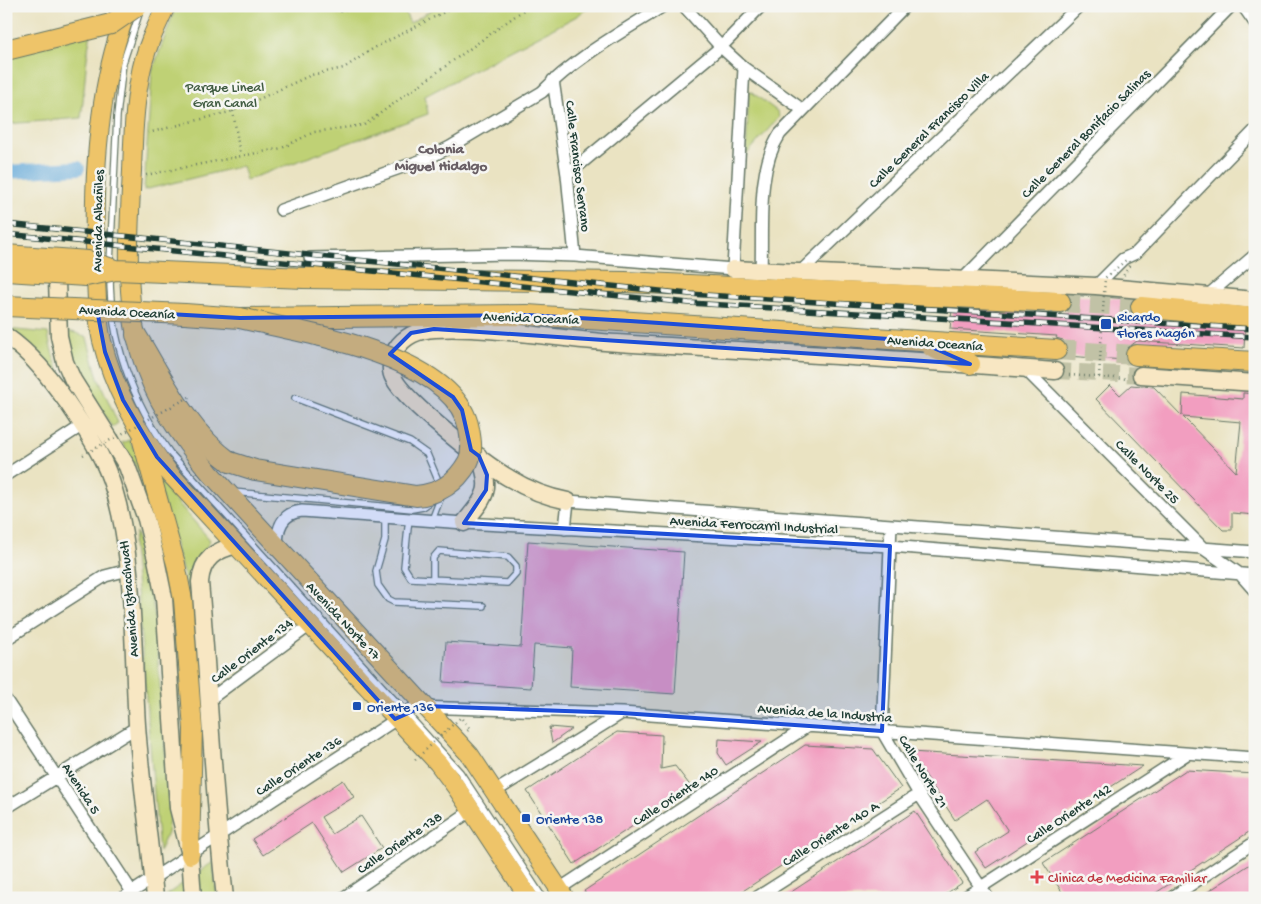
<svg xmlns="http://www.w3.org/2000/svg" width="1261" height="904" font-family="'Gochi Hand',sans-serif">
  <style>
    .green { fill: #bfd174; stroke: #6f8754 }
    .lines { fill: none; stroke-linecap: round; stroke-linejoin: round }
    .canal { stroke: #64a9d9; stroke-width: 14 }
    .building { fill: #f29ec0; fill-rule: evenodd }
    .secondary-tunnel { stroke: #c1c2a6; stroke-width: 16; stroke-dasharray: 16 8; stroke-linecap: butt }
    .highway-tunnel { stroke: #c1c2a6; stroke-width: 20; stroke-dasharray: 20 10; stroke-linecap: butt }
    .lane-casing { stroke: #676; stroke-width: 8 }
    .street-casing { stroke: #676; stroke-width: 14 }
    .secondary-casing { stroke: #676; stroke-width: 19 }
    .primary-casing { stroke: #676; stroke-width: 20 }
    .highway-casing { stroke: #676; stroke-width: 22 }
    .path { stroke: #676; stroke-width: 2.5; stroke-dasharray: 1 4; stroke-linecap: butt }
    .lane { stroke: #fff; stroke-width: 5.5 }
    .street { stroke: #fff; stroke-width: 11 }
    .secondary { stroke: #f8e7c3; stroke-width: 16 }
    .primary { stroke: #eec469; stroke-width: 18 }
    .highway { stroke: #eec469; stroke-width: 20 }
    .rail-casing { stroke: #1f3d34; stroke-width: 5.5 }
    .rail { stroke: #f6f6f2; stroke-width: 4; stroke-dasharray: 11; stroke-linecap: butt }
    .highway-bridge-casing { stroke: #676; stroke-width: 22; stroke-linecap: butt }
    .path-bridge { stroke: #676; stroke-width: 2.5; stroke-dasharray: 1 4; stroke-linecap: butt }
    .highway-bridge { stroke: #eec469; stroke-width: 20 }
    .marked { fill: #1d4ed8; fill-opacity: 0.2; stroke: #1d4ed8; stroke-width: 4; stroke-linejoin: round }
    .transit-dot { fill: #1a4fb4; stroke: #f6f6f2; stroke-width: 2 }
    .health-dot { fill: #e0444e; stroke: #f6f6f2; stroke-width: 2 }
    .labels { text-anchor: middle; stroke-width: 5; stroke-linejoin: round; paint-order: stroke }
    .park-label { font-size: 14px; fill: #3f5b41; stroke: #f6f6f2 }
    .street-label { font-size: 14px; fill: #1f3d34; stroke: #f6f6f2 }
    .transit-label { font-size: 14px; fill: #164399; stroke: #f6f6f2; text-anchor: start }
    .health-label { font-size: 14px; fill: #be3a42; stroke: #f6f6f2; text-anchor: start }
    .neighbourhood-label { font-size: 15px; font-weight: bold; fill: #695f65; stroke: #f6f6f2 }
  </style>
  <rect width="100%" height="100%" fill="#f6f6f2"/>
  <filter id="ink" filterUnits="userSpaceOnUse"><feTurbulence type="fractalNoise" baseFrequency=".02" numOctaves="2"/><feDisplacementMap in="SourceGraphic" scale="10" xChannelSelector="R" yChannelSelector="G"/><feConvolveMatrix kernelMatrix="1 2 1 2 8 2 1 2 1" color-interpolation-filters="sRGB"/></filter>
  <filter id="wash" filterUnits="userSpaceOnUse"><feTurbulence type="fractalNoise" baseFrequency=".0096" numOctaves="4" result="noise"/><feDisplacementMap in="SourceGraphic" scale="20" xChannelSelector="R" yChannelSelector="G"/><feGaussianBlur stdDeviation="1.12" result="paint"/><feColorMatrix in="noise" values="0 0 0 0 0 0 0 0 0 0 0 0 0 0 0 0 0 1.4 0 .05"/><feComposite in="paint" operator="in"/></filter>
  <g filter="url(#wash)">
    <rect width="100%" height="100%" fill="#eae3c2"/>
    <!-- green -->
    <path class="green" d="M 176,6 L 402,6 L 410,23 L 438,6 L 591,6 L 575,17 L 425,96 L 428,114 L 246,180 L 242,166 L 144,190 L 152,72 Z
      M 91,33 C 85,61 85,89 81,118 L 6,124 L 6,47 Z
      M 749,90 L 778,112 L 779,117 L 746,155 Z
      M 6,329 L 48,333 C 53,371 76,401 97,433 Z
      M 66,331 L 76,333 L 87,338 L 98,378 L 118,423 L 112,427 C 94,397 70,366 66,331 Z
      M 129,440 L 138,454 L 144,480 L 122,443 Z
      M 156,477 L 210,540 L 198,565 L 189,594 Z
      M 136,532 L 154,611 L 170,812 L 167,833 L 159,852 L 133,543 Z
      M 213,862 L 217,898 L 162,898 Z"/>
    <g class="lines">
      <!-- canal -->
      <path class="canal" d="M 6,172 L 78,168"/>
    </g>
    <g id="blocks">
      <!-- building -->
      <path class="building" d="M 1069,295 L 1132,299 L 1129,305 L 1130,311 L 1140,319 L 1245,329 L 1244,348 L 1137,341 L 1126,349 L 1125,360 L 1066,356 L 1067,345 L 1063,340 L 1056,338 L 1057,336 L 950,329 L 952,309 L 1060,314 L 1070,308 L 1072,302 Z
        M 1110,385 L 1120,395 L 1131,385 L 1154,387 L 1182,416 L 1183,394 L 1243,399 L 1243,393 L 1255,394 L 1255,515 L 1232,513 L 1232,530 L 1223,530 L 1096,399 ZM 1183,417 L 1241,422 L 1236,472 L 1189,423 Z
        M 528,541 L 684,552 L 675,694 L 570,687 L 572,648 L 534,645 L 531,688 L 443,682 L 446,642 L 521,647 Z
        M 549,727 L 572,729 L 552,743 Z
        M 617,732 L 662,735 L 661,769 L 675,766 L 692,788 L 574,864 L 527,791 Z
        M 719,739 L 762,742 L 726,765 L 718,753 Z
        M 805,745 L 873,749 L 901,788 L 732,898 L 589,898 L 584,891 Z
        M 910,752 L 1078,762 L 1143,766 L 986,868 L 975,852 L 1008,831 L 987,799 L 955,820 Z
        M 1186,770 L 1255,774 L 1255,828 L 1148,898 L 1066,898 L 1043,863 Z
        M 343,780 L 354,797 L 321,817 L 332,834 L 361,816 L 382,848 L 344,872 L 312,823 L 263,855 L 252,839 Z
        M 915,811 L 962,883 L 940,898 L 782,898 Z
        M 1255,861 L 1255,898 L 1198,898 L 1226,880 Z"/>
    </g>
  </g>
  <g filter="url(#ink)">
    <use href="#blocks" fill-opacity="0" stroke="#676" stroke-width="1"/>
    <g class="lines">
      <!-- secondary-tunnel -->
      <path class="secondary-tunnel" d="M 1055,371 L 1141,375"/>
      <!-- highway-tunnel -->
      <path class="highway-tunnel" d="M 1060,302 L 1141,307
        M 1056,350 L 1136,355"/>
      <!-- lane casing -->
      <g class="lane-casing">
        <path id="lane" d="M 110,264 L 117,116 L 123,63 L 140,11
          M 110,276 C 110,340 132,401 170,453 L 460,772 L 543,898
          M 295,398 L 410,442 L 427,454 L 440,485
          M 233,492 L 412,509 L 423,507 L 433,500
          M 385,516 L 385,540 L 376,571 L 378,585 L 388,599 L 394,602 L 483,606
          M 409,518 L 404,567 L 411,578 L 507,583 L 516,573 L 516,566 L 508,557 L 439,551 L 433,558 L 433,579
          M 432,520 L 442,494"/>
      </g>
      <!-- street casing -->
      <g class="street-casing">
        <path id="street" d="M 684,6 L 721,47 L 744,68 L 803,110
          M 1243,6 L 1255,23
          M 553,80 L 567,175 L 575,256
          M 567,175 L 721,47 L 761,6
          M 281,210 L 428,158 L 450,147 L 542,92 C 576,57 622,32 663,6
          M 310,258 L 511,254 L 575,256 L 733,269 L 744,68
          M 761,270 C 763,226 756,171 780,134 L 905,6
          M 799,273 L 1079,6
          M 961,281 L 1231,6
          M 1096,286 L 1123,259 L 1136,253 L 1255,130
          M 1207,296 L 1255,255
          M 1024,368 L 1204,549 L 1240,574 L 1255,591
          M 6,475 L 83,425
          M 891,525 L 882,731 L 919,794 L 988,898
          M 565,529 L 568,501 L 1255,552
          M 277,547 C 277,529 281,513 302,511 L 464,523 L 890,546 L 1255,575
          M 6,639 L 105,576 L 128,570
          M 210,699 L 310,625
          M 6,700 L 132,892
          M 494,792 L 622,713
          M 6,808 L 137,727
          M 559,889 L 808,726
          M 123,898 L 415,707 L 622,713 L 1255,758
          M 343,898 L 472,810
          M 756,898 L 919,794
          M 964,898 L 1187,754
          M 1171,898 L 1255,842"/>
      </g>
      <!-- secondary casing -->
      <g class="secondary-casing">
        <path id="secondary" d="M 50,265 L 57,281 L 59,336 L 65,362 L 73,380 L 127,466 L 146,519 L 156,559 L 164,598 L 178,808 L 190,855 L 193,898
          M 733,269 L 1096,286 L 1255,300
          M 6,336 C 32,354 49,377 67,402 C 82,424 97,446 107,470 C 136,541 132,648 137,725 C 141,783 150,840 155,898
          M 1141,375 L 1255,383
          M 568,501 C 547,497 527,489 509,478 C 483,463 407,403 394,379 C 388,369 391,359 396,349 C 405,335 419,330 435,329 C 496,326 558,340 618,343 C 764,352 910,359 1055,371
          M 464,523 C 486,496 493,490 479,456
          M 225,898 C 213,793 209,687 200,582 C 202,558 216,550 237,545"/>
      </g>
      <!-- primary casing -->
      <g class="primary-casing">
        <path id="primary" d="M 166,6 C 155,29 144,52 140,77 C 134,107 133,140 132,171 C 129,230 124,295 140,352 C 153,398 180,437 210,473 L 470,755 L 565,898
          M 128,8 C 96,88 92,191 96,277 C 97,299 97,320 102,341 C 114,391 140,435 171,475 L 438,763 L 456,787 L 529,898
          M 142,441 L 176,564 L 183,600 L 193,729 L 190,855"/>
      </g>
      <!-- highway casing -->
      <g class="highway-casing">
        <path id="highway" d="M 304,278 L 625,282 L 1060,302
          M 1141,307 L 1255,318
          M 185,314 L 240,318 L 527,315 L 1056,350
          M 136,335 C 163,379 187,431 230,462
          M 932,347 L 970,364
          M 1136,355 L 1255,362"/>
      </g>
      <!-- path -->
      <path class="path" d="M 333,6 L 338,12 L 359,6
        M 233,111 L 240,155
        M 148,133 L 233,111 L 311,75 L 344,68 L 374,48 L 456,6
        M 146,175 L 282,148 L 314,132 L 364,125 L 529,6
        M 1069,375 L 1128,379
        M 462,719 L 470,729 L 467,731"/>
      <!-- lane -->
      <use href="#lane" class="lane"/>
      <!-- street -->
      <use href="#street" class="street"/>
      <!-- secondary -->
      <use href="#secondary" class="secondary"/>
      <!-- primary -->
      <use href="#primary" class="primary"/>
      <!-- highway -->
      <use href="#highway" class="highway"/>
      <!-- rail casing -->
      <g class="rail-casing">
        <path id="rail" d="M 6,224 L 689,294 L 1255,329
          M 6,234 L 689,303 L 1255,337"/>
      </g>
      <!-- rail -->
      <use href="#rail" class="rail"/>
      <!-- highway-bridge casing -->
      <g class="highway-bridge-casing">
        <path id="highway-bridge" d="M 6,50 L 111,24 L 137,6
          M 6,255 L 88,261 L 115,270
          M 6,271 L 86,276 L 116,270 L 304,278
          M 6,306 L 185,314
          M 230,462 L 255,470 L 416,496 C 440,494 456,483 468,462 C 473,452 471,440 469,429 C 455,354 302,333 240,318"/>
      </g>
      <!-- path-bridge -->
      <path class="path-bridge" d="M 1099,377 L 1105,278 L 1125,261 L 1128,260 L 1130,264 L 1122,278
        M 83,455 L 191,396
        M 415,760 L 460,718"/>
      <!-- highway-bridge -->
      <use href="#highway-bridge" class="highway-bridge"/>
    </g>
  </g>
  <!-- marked area -->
  <path class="marked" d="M 97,310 L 240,318 L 527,315 L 630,321 L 918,341 L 970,364 L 434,329 L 411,333 L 390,354 L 453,397 L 462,410 L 471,450 L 479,456 L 487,475 L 486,490 L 464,523 L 890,546 L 882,731 L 622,713 L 424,706 L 395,719 L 157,457 L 123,400 L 105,352 Z"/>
  <!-- markers -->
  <g class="transit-dot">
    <rect x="1100" y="318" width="12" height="12" rx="2.5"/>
    <rect x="352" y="701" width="10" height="10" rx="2.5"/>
    <rect x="521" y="813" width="10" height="10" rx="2.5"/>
  </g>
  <path class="health-dot" d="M1034.5 869.5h5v5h5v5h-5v5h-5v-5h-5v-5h5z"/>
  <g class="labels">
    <!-- park labels -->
    <g class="park-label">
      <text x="225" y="91">Parque Lineal<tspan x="225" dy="16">Gran Canal</tspan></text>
    </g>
    <!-- street labels -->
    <g class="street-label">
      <text transform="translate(928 129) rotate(-44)" y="5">Calle General Francisco Villa</text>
      <text transform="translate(1085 133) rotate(-45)" y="5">Calle General Bonifacio Salinas</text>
      <text transform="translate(579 166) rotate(83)" y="5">Calle Francisco Serrano</text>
      <text transform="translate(97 221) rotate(-89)" y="5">Avenida Albañiles</text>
      <text transform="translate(127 311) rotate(3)" y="5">Avenida Oceanía</text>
      <text transform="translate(531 317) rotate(2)" y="5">Avenida Oceanía</text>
      <text transform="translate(935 342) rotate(4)" y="5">Avenida Oceanía</text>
      <text transform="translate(1148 471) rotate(45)" y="5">Calle Norte 25</text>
      <text transform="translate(754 524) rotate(3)" y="5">Avenida Ferrocarril Industrial</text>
      <text transform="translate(128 599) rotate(-95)" y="5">Avenida Iztaccíhuatl</text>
      <text transform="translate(344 620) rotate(47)" y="5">Avenida Norte 17</text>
      <text transform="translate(251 650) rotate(-37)" y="5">Calle Oriente 134</text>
      <text transform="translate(825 712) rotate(4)" y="5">Avenida de la Industria</text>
      <text transform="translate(298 765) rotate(-33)" y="5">Calle Oriente 136</text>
      <text transform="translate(924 771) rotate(59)" y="5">Calle Norte 21</text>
      <text transform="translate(82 788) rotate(57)" y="5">Avenida 5</text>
      <text transform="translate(675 795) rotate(-33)" y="5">Calle Oriente 140</text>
      <text transform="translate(1068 813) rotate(-33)" y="5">Calle Oriente 142</text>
      <text transform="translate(830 833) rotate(-32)" y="5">Calle Oriente 140 A</text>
      <text transform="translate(399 842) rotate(-34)" y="5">Calle Oriente 138</text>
    </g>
    <!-- transit labels -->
    <g class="transit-label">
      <text x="1117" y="321">Ricardo<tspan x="1117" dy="16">Flores Magón</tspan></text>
      <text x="367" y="711">Oriente 136</text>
      <text x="536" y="823">Oriente 138</text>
    </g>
    <!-- health labels -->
    <g class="health-label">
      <text x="1048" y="882">Clinica de Medicina Familiar</text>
    </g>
    <!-- neighbourhood labels -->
    <g class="neighbourhood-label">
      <text x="441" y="153">Colonia<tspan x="441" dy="17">Miguel Hidalgo</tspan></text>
    </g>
  </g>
  <!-- margin -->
  <rect width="1261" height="904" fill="none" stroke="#f6f6f2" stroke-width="25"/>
</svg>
